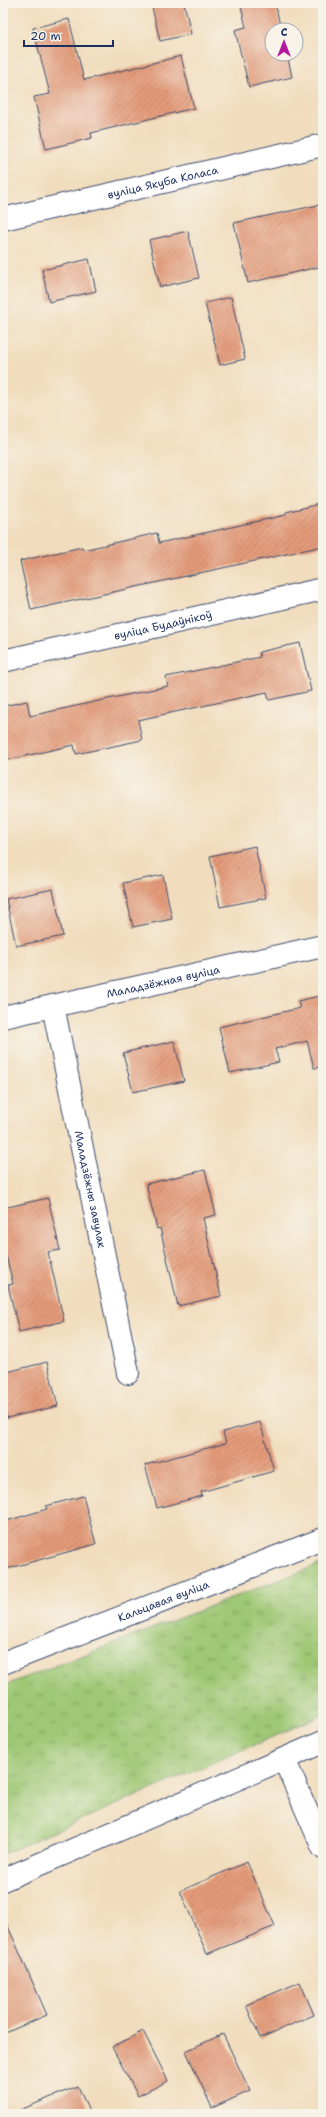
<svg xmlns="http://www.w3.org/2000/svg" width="326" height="2117" font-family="'Shantell Sans',sans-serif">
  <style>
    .grass { fill: url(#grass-tufts); stroke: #5c7c69 }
    .building { fill: url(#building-hatch) }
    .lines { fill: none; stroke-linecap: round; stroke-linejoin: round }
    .minor-casing { stroke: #3b496c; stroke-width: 24 }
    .minor { stroke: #fff; stroke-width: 22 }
    .labels { text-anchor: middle; stroke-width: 3.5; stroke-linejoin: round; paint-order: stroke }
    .street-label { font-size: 11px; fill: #1b2f5e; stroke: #f7f3e8 }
  </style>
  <defs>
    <pattern id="grass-tufts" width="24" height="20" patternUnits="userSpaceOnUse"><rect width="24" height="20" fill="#9ec874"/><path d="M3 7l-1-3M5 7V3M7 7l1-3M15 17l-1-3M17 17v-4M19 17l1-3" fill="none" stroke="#80a362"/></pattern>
    <pattern id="building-hatch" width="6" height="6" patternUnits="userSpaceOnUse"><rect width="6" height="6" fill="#e49b79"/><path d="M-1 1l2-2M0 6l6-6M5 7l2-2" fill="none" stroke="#b87f66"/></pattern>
  </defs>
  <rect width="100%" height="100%" fill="#f7f3e8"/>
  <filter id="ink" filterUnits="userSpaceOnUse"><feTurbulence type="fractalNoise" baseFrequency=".025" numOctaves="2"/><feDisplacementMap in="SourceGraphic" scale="8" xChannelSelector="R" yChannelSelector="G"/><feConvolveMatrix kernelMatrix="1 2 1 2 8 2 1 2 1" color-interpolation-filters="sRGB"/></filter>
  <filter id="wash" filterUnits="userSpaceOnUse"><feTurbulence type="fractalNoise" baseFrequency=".012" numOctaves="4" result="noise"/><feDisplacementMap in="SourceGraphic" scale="16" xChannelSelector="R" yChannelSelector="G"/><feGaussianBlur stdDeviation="0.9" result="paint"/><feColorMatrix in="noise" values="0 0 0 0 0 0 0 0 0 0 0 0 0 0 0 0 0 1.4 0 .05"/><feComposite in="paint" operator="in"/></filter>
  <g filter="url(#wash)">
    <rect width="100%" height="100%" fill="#f1ddbd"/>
    <!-- grass -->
    <path class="grass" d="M 323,1563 L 323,1715 L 3,1854 L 3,1686 Z"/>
    <g id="blocks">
      <!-- building -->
      <path class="building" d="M 151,3 L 184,3 L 191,34 L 160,41 Z
        M 240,3 L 275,3 L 281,30 L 272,30 L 272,54 L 287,54 L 292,77 L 249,87 L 235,30 L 246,27 Z
        M 69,19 L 84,80 L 181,56 L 194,108 L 91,133 L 92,138 L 46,149 L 34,97 L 50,94 L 33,28 Z
        M 323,204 L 323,266 L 248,283 L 234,223 Z
        M 188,231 L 199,278 L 160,287 L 149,240 Z
        M 89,259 L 96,291 L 49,302 L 42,270 Z
        M 231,297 L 245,359 L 220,365 L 205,303 Z
        M 323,503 L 323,546 L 31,610 L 20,561 L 82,547 L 83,550 L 157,533 L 159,543 L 286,515 L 286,512 Z
        M 300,643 L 311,691 L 269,700 L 267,692 L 138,720 L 142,740 L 76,754 L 74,745 L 3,761 L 3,706 L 27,701 L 30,716 L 168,686 L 166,677 L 260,657 L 259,652 Z
        M 255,846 L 266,898 L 220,907 L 210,856 Z
        M 163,875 L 172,919 L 133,927 L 123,883 Z
        M 53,889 L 63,936 L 16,946 L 6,899 Z
        M 323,995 L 323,1067 L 314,1068 L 307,1041 L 275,1049 L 279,1062 L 230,1073 L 219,1027 L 300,1008 L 298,1001 Z
        M 174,1041 L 184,1081 L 133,1092 L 123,1053 Z
        M 205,1170 L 216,1215 L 203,1218 L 221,1296 L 178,1306 L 160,1228 L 157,1229 L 146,1184 Z
        M 48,1198 L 60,1250 L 48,1252 L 64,1321 L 19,1332 L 8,1285 L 13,1284 L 3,1243 L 3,1208 Z
        M 47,1362 L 58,1406 L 7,1418 L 3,1400 L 3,1373 Z
        M 260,1422 L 274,1471 L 201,1492 L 202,1496 L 157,1508 L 145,1465 L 226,1443 L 223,1432 Z
        M 83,1496 L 96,1544 L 3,1570 L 3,1522 L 47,1509 L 46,1506 Z
        M 247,1862 L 275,1926 L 207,1954 L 180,1891 Z
        M 3,1915 L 47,2015 L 3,2034 Z
        M 300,1982 L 314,2015 L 260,2038 L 246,2005 Z
        M 143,2031 L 168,2081 L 138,2096 L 112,2047 Z
        M 223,2034 L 250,2091 L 212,2108 L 186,2051 Z
        M 78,2086 L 90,2114 L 13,2114 L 13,2113 Z"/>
    </g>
  </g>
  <g filter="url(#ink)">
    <use href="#blocks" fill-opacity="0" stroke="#3b496c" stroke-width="1"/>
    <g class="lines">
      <!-- minor casing -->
      <g class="minor-casing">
        <g id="minor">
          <path id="s1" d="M 3,219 L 323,145"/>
          <path id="s2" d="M 3,661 L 323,589"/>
          <path id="s3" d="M 53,1006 L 128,1373"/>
          <path id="s4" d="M 3,1017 L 323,946"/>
          <path id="s5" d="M 3,1663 L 323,1539"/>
          <path d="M 284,1759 L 323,1848"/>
          <path d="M 3,1880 L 323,1742"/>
        </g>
      </g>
      <!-- minor -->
      <use href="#minor" class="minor"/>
    </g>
  </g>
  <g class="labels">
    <!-- street labels -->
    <g class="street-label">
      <text dy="4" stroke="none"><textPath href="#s1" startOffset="164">вуліца Якуба Коласа</textPath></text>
      <text dy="4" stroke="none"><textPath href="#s2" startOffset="164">вуліца Будаўнікоў</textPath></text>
      <text dy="4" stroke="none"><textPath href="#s4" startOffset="164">Маладзёжная вуліца</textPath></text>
      <text dy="4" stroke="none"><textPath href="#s3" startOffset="187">Маладзёжны завулак</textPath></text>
      <text dy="4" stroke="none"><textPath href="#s5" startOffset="172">Кальцавая вуліца</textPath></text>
    </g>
  </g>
  <!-- margin -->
  <rect width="326" height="2117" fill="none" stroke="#f7f3e8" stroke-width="16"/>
  <!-- north arrow -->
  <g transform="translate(284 42)"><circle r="19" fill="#f7f3e8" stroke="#9fa5b1"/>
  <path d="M0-3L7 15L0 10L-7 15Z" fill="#b5179e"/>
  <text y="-6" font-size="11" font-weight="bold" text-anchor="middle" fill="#1b2f5e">С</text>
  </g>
  <!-- scale -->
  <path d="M24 40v6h89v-6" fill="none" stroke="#1b2f5e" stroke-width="2"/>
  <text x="30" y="40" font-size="12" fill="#1b2f5e" stroke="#f7f3e8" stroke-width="3" paint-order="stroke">20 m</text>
</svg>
